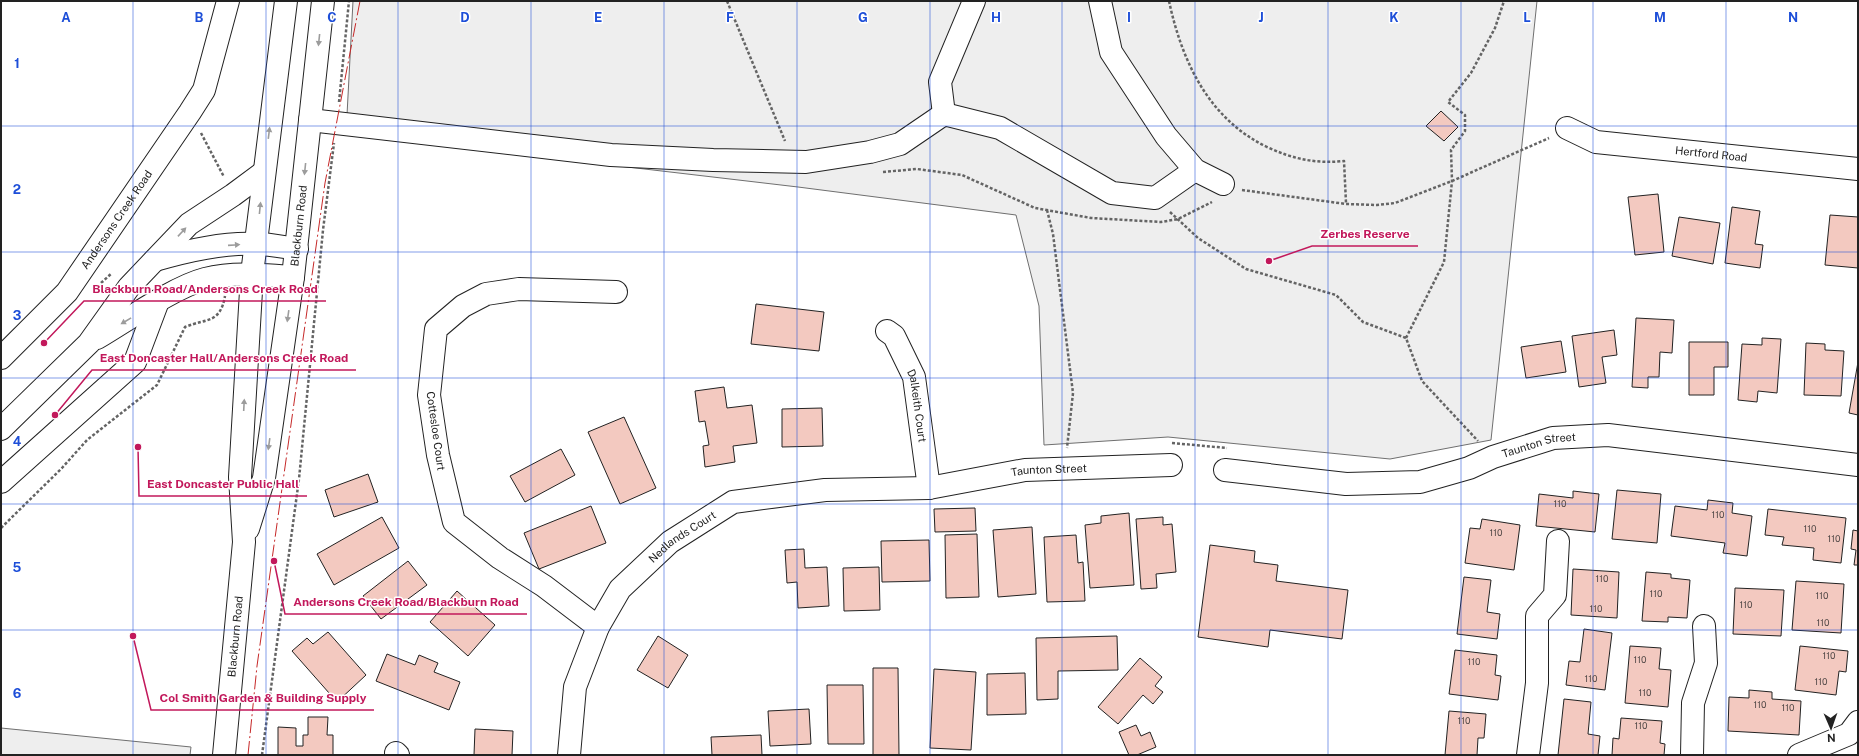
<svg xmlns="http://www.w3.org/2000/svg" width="1859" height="756" font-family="'Public Sans',sans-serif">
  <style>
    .green { fill: #eee; stroke: #6f6f6f }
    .building { fill: #f3c9c0; stroke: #222 }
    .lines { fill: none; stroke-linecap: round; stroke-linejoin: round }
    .minor-casing { stroke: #222; stroke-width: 24 }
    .major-casing { stroke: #222; stroke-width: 24 }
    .path { stroke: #646464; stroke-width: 2.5; stroke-dasharray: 3 2; stroke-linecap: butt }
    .minor { stroke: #fff; stroke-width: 22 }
    .major { stroke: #fff; stroke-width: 22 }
    .power { stroke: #c62828; stroke-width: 1; stroke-dasharray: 14 3 2 3; stroke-linecap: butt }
    .oneway { fill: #9c9c9c }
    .grid { fill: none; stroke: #1d4ed8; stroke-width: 1; stroke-opacity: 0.55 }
    .labels { text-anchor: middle; stroke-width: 3; stroke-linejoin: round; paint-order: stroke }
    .number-label { font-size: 9px; fill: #564c4a }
    .street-label { font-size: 11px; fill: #222; stroke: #fff }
    .grid-label { font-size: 13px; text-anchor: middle; font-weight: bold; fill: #1d4ed8; stroke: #fff; stroke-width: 3; stroke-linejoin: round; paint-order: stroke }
    .leader { fill: none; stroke: #c2185b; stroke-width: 1.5 }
    .callout-dot { fill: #c2185b; stroke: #fff; stroke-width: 1.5 }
    .callout-label { font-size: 12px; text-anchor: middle; font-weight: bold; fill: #c2185b; stroke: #fff; stroke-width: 3; stroke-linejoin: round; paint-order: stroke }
  </style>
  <rect width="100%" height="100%" fill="#fff"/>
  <!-- green -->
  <path class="green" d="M 353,1 L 1537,1 L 1491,440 L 1390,459 L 1168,437 L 1044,445 L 1039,306 L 1016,215 L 798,187 L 346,134 Z
    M 1,728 L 191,747 L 190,755 L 1,755 Z"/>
  <!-- building -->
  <path class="building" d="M 1441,111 L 1458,127 L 1444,141 L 1426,126 Z
    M 1658,194 L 1664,252 L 1635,255 L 1628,197 Z
    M 1732,207 L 1760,211 L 1755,244 L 1763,245 L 1760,268 L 1725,263 Z
    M 1830,215 L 1858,217 L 1858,268 L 1825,265 Z
    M 1679,217 L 1720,223 L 1713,264 L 1672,256 Z
    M 756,304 L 824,312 L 819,351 L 751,344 Z
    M 1636,318 L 1674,320 L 1672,353 L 1660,352 L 1659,377 L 1648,377 L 1648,388 L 1632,387 Z
    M 1614,330 L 1617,355 L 1602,357 L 1606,383 L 1579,387 L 1572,336 Z
    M 1762,338 L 1781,339 L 1777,393 L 1758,391 L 1757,402 L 1738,400 L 1742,344 L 1762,345 Z
    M 1561,341 L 1566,372 L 1526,378 L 1521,347 Z
    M 1689,342 L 1728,342 L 1728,367 L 1714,367 L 1714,395 L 1689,395 Z
    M 1806,343 L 1825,344 L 1825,350 L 1844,351 L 1841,396 L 1804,395 Z
    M 1858,362 L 1858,415 L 1849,413 Z
    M 724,387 L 727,408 L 752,405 L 757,443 L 733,446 L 735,462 L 705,467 L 703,446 L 709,445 L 705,421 L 699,422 L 695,391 Z
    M 822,408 L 823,446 L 782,447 L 782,409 Z
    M 624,417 L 656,488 L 620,504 L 588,432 Z
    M 561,449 L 575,475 L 525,502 L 510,476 Z
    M 368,474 L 378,502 L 334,517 L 325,490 Z
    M 1617,490 L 1661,494 L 1657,543 L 1612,539 Z
    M 1573,491 L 1599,494 L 1595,532 L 1536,526 L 1539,494 L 1573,498 Z
    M 1708,500 L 1733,503 L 1732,513 L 1752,516 L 1747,556 L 1723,553 L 1725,543 L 1671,536 L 1675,506 L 1707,510 Z
    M 591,506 L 606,543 L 539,569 L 524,533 Z
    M 975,508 L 976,531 L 935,532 L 934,509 Z
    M 1768,509 L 1846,518 L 1841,563 L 1813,560 L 1814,548 L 1782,545 L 1784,537 L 1765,535 Z
    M 1129,513 L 1134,585 L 1090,588 L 1085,525 L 1101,523 L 1101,516 Z
    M 382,517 L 399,548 L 334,585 L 317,554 Z
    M 1163,517 L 1163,525 L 1172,524 L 1176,572 L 1156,574 L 1157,588 L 1141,589 L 1136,519 Z
    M 1482,519 L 1520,525 L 1514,570 L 1465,563 L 1470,528 L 1480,529 Z
    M 1032,527 L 1036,594 L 998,597 L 993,530 Z
    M 1853,530 L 1858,531 L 1858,565 L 1854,565 L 1856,550 L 1851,549 Z
    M 977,534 L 979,597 L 946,598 L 945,535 Z
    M 1076,535 L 1078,563 L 1083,562 L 1085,601 L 1047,602 L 1044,537 Z
    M 929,540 L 930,581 L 882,582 L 881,541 Z
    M 1210,545 L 1255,551 L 1254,562 L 1278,565 L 1276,581 L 1348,590 L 1342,639 L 1270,630 L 1268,647 L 1198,637 Z
    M 804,549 L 805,568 L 827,567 L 829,606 L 798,608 L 797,582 L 787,583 L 785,550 Z
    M 408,561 L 427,585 L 381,619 L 363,596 Z
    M 879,567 L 880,610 L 844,611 L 843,568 Z
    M 1573,569 L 1619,572 L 1617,618 L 1571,615 Z
    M 1646,572 L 1671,574 L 1671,578 L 1690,580 L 1687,618 L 1668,617 L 1668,622 L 1642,621 Z
    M 1464,577 L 1491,580 L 1487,612 L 1500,614 L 1497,639 L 1457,634 Z
    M 1796,581 L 1844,584 L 1841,633 L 1792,630 Z
    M 1735,588 L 1784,590 L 1781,636 L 1733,634 Z
    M 457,591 L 495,625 L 468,656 L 430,622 Z
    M 1584,629 L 1612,633 L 1605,690 L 1566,685 L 1569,661 L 1580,662 Z
    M 328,632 L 366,675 L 337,702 L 292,651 L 307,638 L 313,644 Z
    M 658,636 L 688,655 L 668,688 L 637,670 Z
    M 1117,636 L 1118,670 L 1058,671 L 1058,699 L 1037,700 L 1036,638 Z
    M 1630,646 L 1661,648 L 1659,669 L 1671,670 L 1668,707 L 1625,703 Z
    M 1800,646 L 1848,651 L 1846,672 L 1839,671 L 1836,695 L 1795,690 Z
    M 1455,650 L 1497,655 L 1495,675 L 1501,676 L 1498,700 L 1449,694 Z
    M 387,654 L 415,665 L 419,655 L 438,663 L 434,672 L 460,682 L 449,710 L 376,681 Z
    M 1140,658 L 1162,677 L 1155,686 L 1163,692 L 1153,704 L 1143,695 L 1118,724 L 1098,707 Z
    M 873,668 L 898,668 L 899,755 L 873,755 Z
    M 934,669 L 976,672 L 971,750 L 930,748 Z
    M 1025,673 L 1026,714 L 987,715 L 987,674 Z
    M 827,685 L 863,685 L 864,744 L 828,744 Z
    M 1749,690 L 1772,692 L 1772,699 L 1801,701 L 1799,735 L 1728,731 L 1729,697 L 1749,698 Z
    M 1564,699 L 1591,702 L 1588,734 L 1600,736 L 1598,755 L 1558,755 Z
    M 809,709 L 811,744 L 770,746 L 768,711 Z
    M 1449,711 L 1486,714 L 1484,738 L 1478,738 L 1477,755 L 1445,755 Z
    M 308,717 L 328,717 L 327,735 L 333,735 L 333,755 L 278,755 L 278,727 L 296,728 L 296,746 L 303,746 L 303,735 L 308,735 Z
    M 1621,718 L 1662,721 L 1660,743 L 1665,744 L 1664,755 L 1612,755 L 1613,738 L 1619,739 Z
    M 1136,725 L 1141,736 L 1150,732 L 1156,747 L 1137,755 L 1129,755 L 1119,732 Z
    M 475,729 L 513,731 L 512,755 L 474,755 Z
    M 761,735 L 762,755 L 712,755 L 711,737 Z"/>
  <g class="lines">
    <!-- minor casing -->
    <g class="minor-casing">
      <g id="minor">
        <path d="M 1100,1 L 1111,52 L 1166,136 L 1195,170 L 1223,184"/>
        <path d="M 944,114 L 940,82 L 974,1"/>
        <path d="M 310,120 L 611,155 L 713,160 L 806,162 L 870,152 L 900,144 L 944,114 L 1000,128 L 1112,193 L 1155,198 L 1195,170"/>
        <path id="s1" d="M 1567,128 L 1596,142 L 1858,169"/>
        <path id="s2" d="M 887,331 L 894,336 L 914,377 L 929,488"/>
        <path id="s3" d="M 1,358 L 67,292 L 190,112 L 204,90 L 228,1"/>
        <path id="s4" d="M 1225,470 L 1346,484 L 1420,482 L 1469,468 L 1493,457 L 1553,438 L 1608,435 L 1858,465"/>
        <path d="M 1,482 L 135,362 L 158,301"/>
        <path d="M 598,627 L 544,586 L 500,558 L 454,522 L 438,455 L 429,395 L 436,329 L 463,306 L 486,294 L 519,289 L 616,292"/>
        <path d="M 396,753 L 398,755"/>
        <path id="s5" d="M 569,755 L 575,687 L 598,627 L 620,589 L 670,542 L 733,502 L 825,490 L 929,488 L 1025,470 L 1171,465"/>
        <path d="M 1528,755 L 1537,683 L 1537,616 L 1555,595 L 1558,541"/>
        <path d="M 1692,755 L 1693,703 L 1706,663 L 1704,626"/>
        <path d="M 1799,755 L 1849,734 L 1858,722"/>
      </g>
    </g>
    <!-- major casing -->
    <g class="major-casing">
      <g id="major">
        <path d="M 155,260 C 186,251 223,242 256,244 C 270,244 283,247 297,249"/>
        <path d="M 97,338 C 126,321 174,287 205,279 C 234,272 263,275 293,277"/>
        <path d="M 1,429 L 89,343 L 129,287 L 189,224 L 233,195 L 264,172"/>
        <path id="s6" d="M 248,529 L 264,478 L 293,277 L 323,1"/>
        <path id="s7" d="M 224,755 L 244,542 L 240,477 L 252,274 L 286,1"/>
      </g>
    </g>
    <!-- path -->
    <path class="path" d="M 727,1 L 785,141
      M 1169,1 C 1182,62 1209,119 1267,147 C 1293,159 1316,164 1344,161 L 1346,203
      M 339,102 L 349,1
      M 201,133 L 224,177
      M 883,172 L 917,169 L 962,175 L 1035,208 L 1091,218 L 1161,222 L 1178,219 L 1212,202
      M 1242,190 L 1346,204 L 1377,205 L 1395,203 L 1452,181 L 1549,138
      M 1047,210 L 1053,234 L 1073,393 L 1067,448
      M 1170,212 L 1198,238 L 1246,269 L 1336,295 L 1363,322 L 1406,338 L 1422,381 L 1478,441
      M 101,283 L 112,273
      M 1406,338 L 1444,262 L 1452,181 L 1451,150 L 1465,131 L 1465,115 L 1448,102 L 1471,73 L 1495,28 L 1504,1
      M 1172,443 L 1227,448
      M 1,528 L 62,468 L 87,440 L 157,385 L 185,327 C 207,318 220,324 225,296
      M 262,755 L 299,479 L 323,230 L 334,143"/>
    <!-- minor -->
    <use href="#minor" class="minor"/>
    <!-- major -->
    <use href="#major" class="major"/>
    <!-- power -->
    <path class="power" d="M 248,755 L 257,666 L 325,183 L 360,1"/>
  </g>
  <!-- one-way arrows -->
  <defs><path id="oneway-solid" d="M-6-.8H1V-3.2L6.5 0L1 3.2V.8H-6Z"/></defs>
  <g class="oneway">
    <use href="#oneway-solid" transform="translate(319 40) rotate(96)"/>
    <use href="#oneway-solid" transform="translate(269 133) rotate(-83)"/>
    <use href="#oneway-solid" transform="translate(305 169) rotate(96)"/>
    <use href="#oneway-solid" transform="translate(260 208) rotate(-84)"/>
    <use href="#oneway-solid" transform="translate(182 232) rotate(-47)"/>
    <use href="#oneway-solid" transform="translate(234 245) rotate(-4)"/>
    <use href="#oneway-solid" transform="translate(288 316) rotate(98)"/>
    <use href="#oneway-solid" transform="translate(126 321) rotate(149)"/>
    <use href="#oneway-solid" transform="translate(244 405) rotate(-87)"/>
    <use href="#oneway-solid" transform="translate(269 444) rotate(98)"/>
  </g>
  <!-- grid -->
  <path class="grid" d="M 133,1 L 133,755M 266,1 L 266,755M 398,1 L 398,755M 531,1 L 531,755M 664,1 L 664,755M 797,1 L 797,755M 930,1 L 930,755M 1062,1 L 1062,755M 1195,1 L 1195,755M 1328,1 L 1328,755M 1461,1 L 1461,755M 1593,1 L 1593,755M 1726,1 L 1726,755M 1,126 L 1858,126M 1,252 L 1858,252M 1,378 L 1858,378M 1,504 L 1858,504M 1,630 L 1858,630"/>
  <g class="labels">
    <!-- number labels -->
    <g class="number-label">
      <text x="1560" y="507">110</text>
      <text x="1718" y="518">110</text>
      <text x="1810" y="532">110</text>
      <text x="1496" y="536">110</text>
      <text x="1834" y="542">110</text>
      <text x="1602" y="582">110</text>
      <text x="1656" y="597">110</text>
      <text x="1822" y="599">110</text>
      <text x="1746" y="608">110</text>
      <text x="1596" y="612">110</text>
      <text x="1823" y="626">110</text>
      <text x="1829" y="659">110</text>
      <text x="1640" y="663">110</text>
      <text x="1474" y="665">110</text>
      <text x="1591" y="682">110</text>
      <text x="1821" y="685">110</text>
      <text x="1645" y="696">110</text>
      <text x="1760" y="708">110</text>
      <text x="1788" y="711">110</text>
      <text x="1464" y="724">110</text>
      <text x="1641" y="729">110</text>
    </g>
    <!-- street labels -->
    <g class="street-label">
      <text dy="4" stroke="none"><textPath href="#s1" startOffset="148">Hertford Road</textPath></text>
      <text dy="4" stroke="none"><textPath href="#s3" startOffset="181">Andersons Creek Road</textPath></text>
      <text dy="4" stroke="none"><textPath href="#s6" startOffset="308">Blackburn Road</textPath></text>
      <text dy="4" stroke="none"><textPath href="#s2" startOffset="83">Dalkeith Court</textPath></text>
      <text transform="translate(436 431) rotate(82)" y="4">Cottesloe Court</text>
      <text dy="4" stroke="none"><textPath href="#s4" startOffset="321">Taunton Street</textPath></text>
      <text dy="4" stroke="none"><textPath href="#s5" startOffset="638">Taunton Street</textPath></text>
      <text dy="4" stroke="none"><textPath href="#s5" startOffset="258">Nedlands Court</textPath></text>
      <text dy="4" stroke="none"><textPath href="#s7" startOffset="119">Blackburn Road</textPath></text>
    </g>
  </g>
  <g class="grid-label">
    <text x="66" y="22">A</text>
    <text x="199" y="22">B</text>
    <text x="332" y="22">C</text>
    <text x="465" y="22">D</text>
    <text x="598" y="22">E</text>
    <text x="730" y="22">F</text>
    <text x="863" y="22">G</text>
    <text x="996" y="22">H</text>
    <text x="1129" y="22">I</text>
    <text x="1261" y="22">J</text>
    <text x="1394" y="22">K</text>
    <text x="1527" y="22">L</text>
    <text x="1660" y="22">M</text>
    <text x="1793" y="22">N</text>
    <text x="17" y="68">1</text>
    <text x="17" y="194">2</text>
    <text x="17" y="320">3</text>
    <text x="17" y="446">4</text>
    <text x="17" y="572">5</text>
    <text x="17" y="698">6</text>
  </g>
  <!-- callouts -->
  <path class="leader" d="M1269 261L1312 246H1418M44 343L84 301H326M55 415L92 370H356M138 447L139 496H307M274 561L285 614H527M133 636L151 710H374"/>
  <g class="callout-dot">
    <circle cx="1269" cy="261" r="4"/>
    <circle cx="44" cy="343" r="4"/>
    <circle cx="55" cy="415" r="4"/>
    <circle cx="138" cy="447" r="4"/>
    <circle cx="274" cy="561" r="4"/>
    <circle cx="133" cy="636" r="4"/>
  </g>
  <g class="callout-label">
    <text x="1365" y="238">Zerbes Reserve</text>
    <text x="205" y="293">Blackburn Road/Andersons Creek Road</text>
    <text x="224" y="362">East Doncaster Hall/Andersons Creek Road</text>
    <text x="223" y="488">East Doncaster Public Hall</text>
    <text x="406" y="606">Andersons Creek Road/Blackburn Road</text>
    <text x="263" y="702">Col Smith Garden &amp; Building Supply</text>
  </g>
  <!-- border -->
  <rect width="1859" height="756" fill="none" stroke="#222222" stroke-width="4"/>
  <!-- north arrow -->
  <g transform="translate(1831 728) rotate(178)" stroke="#ffffff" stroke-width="3" paint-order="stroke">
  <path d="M0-3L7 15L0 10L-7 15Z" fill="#222222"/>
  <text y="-6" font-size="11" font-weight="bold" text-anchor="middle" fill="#222222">N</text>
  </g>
</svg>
